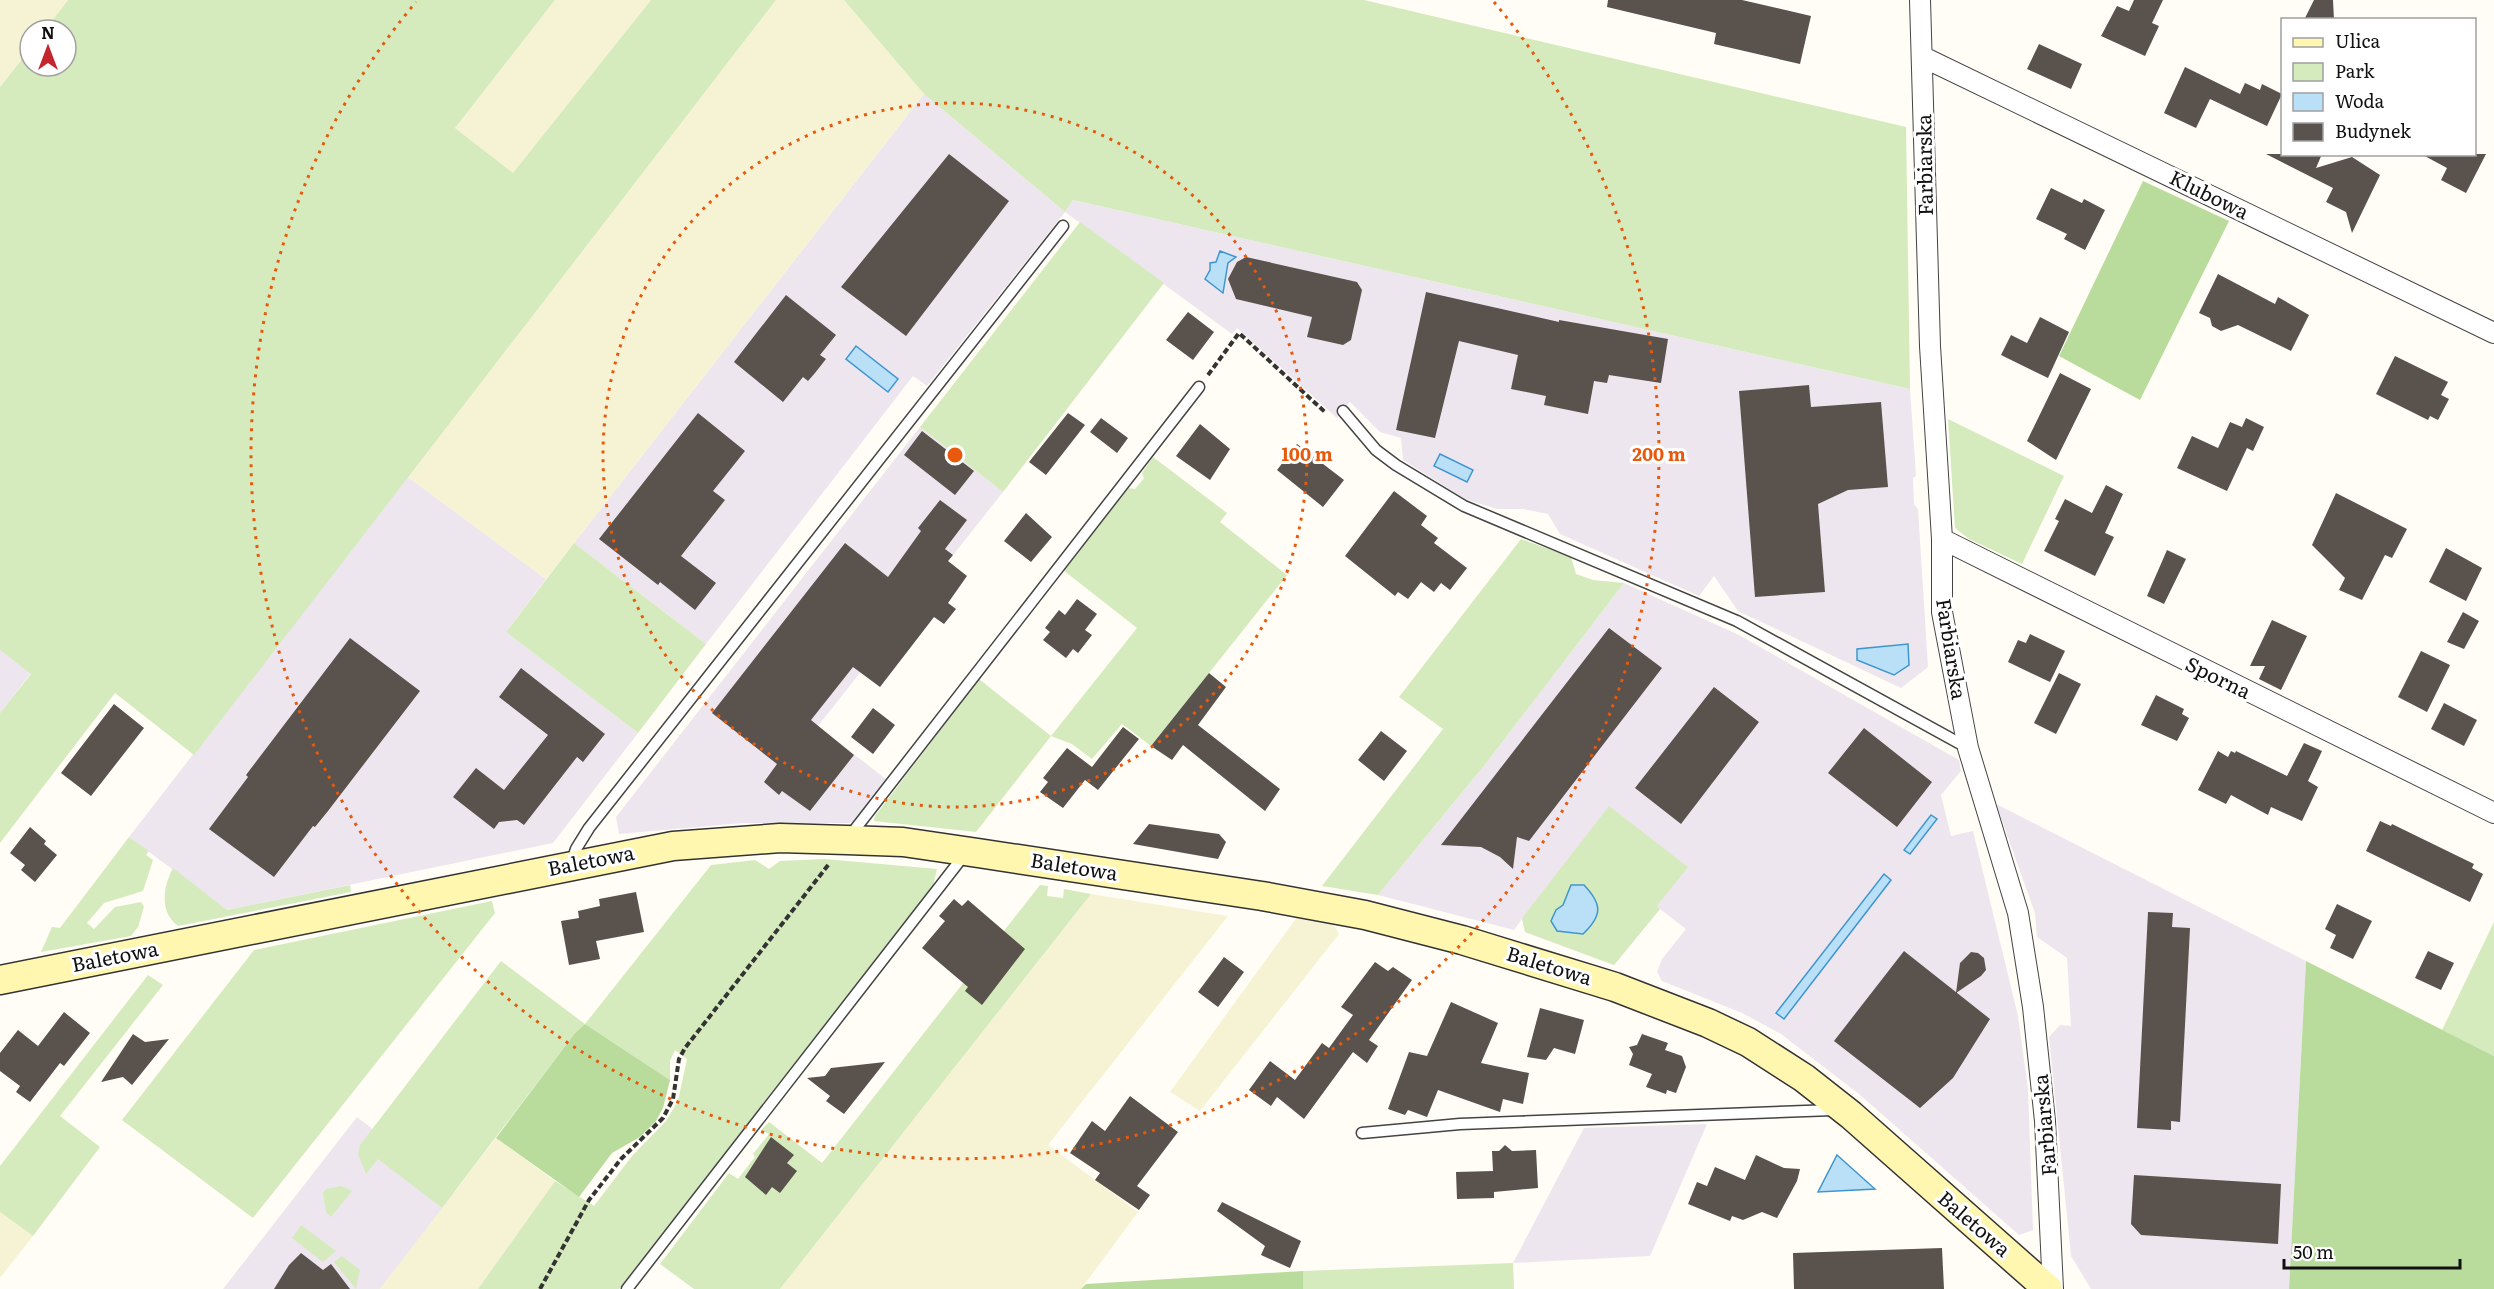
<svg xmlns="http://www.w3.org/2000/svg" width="2494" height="1289" font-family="Literata,serif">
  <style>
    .industrial { fill: #eee6ef }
    .farmland { fill: #f6f3d4 }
    .green { fill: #d5ebbd }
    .forest { fill: #b9dc9c }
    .water { fill: #b9e0f7; stroke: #3f96cf; stroke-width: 1.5 }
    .building { fill: #5a524d }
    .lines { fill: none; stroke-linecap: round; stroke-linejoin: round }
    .lane-casing { stroke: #444; stroke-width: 13 }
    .street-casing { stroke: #444; stroke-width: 22 }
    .secondary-casing { stroke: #333; stroke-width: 31 }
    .path { stroke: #333; stroke-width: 4; stroke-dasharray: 6 3; stroke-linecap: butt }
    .lane { stroke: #fff; stroke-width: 10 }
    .street { stroke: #fff; stroke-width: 20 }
    .secondary { stroke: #fff6b0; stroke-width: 28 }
    .ring { fill: none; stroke: #e8590c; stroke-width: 3; stroke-dasharray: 3 6 }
    .labels { text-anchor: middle; stroke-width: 6; stroke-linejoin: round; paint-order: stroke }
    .street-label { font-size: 20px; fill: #111; stroke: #fff }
    .centre { fill: #e8590c; stroke: #fff; stroke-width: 3 }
    .ring-label { font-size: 18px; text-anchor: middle; font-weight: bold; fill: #e8590c; stroke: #fff; stroke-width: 6; stroke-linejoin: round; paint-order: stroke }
  </style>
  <rect width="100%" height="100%" fill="#fffdf5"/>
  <!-- industrial -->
  <path class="industrial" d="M 924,94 L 1065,212 L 1073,200 L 1910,389 L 1916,476 L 1913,478 L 1914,504 L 1918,509 L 1928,667 L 1901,688 L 1738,611 L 1714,576 L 1699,596 L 1560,534 L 1548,514 L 1523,509 L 1497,509 L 1465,499 L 1403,460 L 1401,438 L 1380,432 L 1350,402 L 1337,418 L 1237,328 L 1232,334 L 1065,212 L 927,386 L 913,376 L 706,644 L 574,543 Z
    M 920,427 L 1003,492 L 818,726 L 887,780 L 854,823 L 743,823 L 619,834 L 616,817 Z
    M 408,477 L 546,579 L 506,632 L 638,733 L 553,843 L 227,910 L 129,837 Z
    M 1624,583 L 1739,635 L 1959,760 L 1961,771 L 1941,795 L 1951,836 L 1973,831 L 2018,1016 L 2028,1089 L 2033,1230 L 2019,1235 L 1859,1094 L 1781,1034 L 1742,1013 L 1662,981 L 1657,972 L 1662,959 L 1686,929 L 1660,909 L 1614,965 L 1525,932 L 1522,919 L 1514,930 L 1378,895 L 1487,762 Z
    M 0,650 L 31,673 L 0,713 Z
    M 1996,804 L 2306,961 L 2289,1289 L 2091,1289 L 2071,1256 L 2049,1037 L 2060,1025 L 2071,1026 L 2067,958 L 2037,937 L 2035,913 Z
    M 357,1117 L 455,1193 L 380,1289 L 223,1289 Z
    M 1707,1124 L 1650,1256 L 1513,1263 L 1584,1128 Z"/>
  <!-- farmland -->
  <path class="farmland" d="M 0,0 L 68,0 L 45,30 L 30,30 L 30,49 L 0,87 Z
    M 555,0 L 651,0 L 513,174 L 455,128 Z
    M 776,0 L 844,0 L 924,94 L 546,579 L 408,477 Z
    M 1091,894 L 1228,916 L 1048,1145 L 1138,1212 L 1081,1289 L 780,1289 Z
    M 1297,917 L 1334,925 L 1339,934 L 1200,1111 L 1170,1092 Z
    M 496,1138 L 555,1181 L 478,1289 L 380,1289 Z
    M 0,1212 L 33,1236 L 0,1278 Z"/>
  <!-- green -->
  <path class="green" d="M 68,0 L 555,0 L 455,128 L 513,173 L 651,0 L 776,0 L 194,755 L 115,693 L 0,843 L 0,713 L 31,674 L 0,650 L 0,87 L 30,49 L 30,66 L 66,66 L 66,30 L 45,30 Z
    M 844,0 L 1364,0 L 1906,127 L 1910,389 L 1073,200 L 1065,212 L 924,94 Z
    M 1080,222 L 1164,283 L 1003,492 L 920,427 Z
    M 1948,419 L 2064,476 L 2022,564 L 1969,539 L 1955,528 Z
    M 1153,457 L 1227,513 L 1220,522 L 1287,575 L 1151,746 L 1122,724 L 1092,759 L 1072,744 L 1051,736 L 976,832 L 874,821 L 875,816 L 979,679 L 1051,736 L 1137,628 L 1063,570 L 1129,488 L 1135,489 L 1144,478 L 1142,473 Z
    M 1521,539 L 1571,557 L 1576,574 L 1593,580 L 1624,583 L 1487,762 L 1378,895 L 1322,886 L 1443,729 L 1399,697 Z
    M 574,543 L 706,644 L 638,733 L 506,632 Z
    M 1609,806 L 1688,867 L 1657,906 L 1660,909 L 1614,965 L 1525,932 L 1522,918 Z
    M 129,837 L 149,851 L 146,855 L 153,860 L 143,891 L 104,903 L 87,923 L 94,929 L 115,907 L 141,902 L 144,907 L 138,927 L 131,936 L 41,952 L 52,927 L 60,928 Z
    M 825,859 L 937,869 L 933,886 L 619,1289 L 478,1289 L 555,1181 L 594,1206 L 632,1156 L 666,1121 L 678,1101 L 687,1059 L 675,1050 L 670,1061 L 670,1080 L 585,1024 L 575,1033 L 442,1208 L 378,1159 L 366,1174 L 358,1154 L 360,1145 L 501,961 L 585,1024 L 711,865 L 755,860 L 769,869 L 780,861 Z
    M 173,868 L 227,910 L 350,885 L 351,892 L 178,926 C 159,912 163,887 173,868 Z
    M 1040,885 L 1048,886 L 1047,896 L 1063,898 L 1064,889 L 1091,894 L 780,1289 L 694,1289 L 660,1264 L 729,1173 L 738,1179 L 755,1157 L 753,1154 L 769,1134 L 761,1130 L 769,1122 L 822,1163 Z
    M 492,901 L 495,913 L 253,1218 L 122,1120 L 254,950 Z
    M 2494,922 L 2494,1056 L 2442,1030 Z
    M 148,975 L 163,985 L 60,1116 L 100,1147 L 33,1236 L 0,1212 L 0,1166 Z
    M 341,1186 L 352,1191 L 331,1217 L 326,1212 L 323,1193 L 326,1189 Z
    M 301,1225 L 336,1251 L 323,1262 L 292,1238 Z
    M 342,1256 L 360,1270 L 356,1289 L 334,1262 Z
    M 1513,1263 L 1514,1289 L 1303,1289 L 1303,1271 Z"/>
  <!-- forest -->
  <path class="forest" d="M 2143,181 L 2229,221 L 2140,400 L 2059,356 Z
    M 2306,961 L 2494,1056 L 2494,1289 L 2289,1289 Z
    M 585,1024 L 670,1080 L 663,1108 L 656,1121 L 640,1137 L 612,1153 L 579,1197 L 496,1138 L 575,1033 Z
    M 1303,1271 L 1303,1289 L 1081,1289 L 1086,1284 Z"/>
  <!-- water -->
  <path class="water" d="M 1220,251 L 1236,257 L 1228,263 L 1223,293 L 1205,279 L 1210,270 L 1210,263 L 1216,262 Z
    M 856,346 L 898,379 L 888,392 L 846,359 Z
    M 1440,454 L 1473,470 L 1467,482 L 1434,466 Z
    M 1908,644 L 1909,665 L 1894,675 L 1857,660 L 1857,649 Z
    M 1931,815 L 1937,819 L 1910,854 L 1904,850 Z
    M 1884,874 L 1891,880 L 1784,1019 L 1776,1013 Z
    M 1571,885 L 1584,885 C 1602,904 1603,915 1583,934 L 1557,931 L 1551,921 L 1556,910 L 1563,905 Z
    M 1837,1155 L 1875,1189 L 1818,1192 Z"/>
  <!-- building -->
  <path class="building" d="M 1608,0 L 1742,0 L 1811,16 L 1800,64 L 1714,44 L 1716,33 L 1607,7 Z
    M 2134,0 L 2163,0 L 2152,23 L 2159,26 L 2145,56 L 2101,36 L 2117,6 L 2129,11 Z
    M 2314,0 L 2333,0 L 2334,20 L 2304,20 Z
    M 2039,44 L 2082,64 L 2071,89 L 2027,69 Z
    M 2185,67 L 2240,94 L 2245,83 L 2260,90 L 2262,84 L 2282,94 L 2267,126 L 2210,99 L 2196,128 L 2164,113 Z
    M 949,154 L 1009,201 L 906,336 L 841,287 Z
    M 2266,154 L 2322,154 L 2316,168 L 2352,157 L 2380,175 L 2352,233 L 2346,212 L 2326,202 L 2333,188 Z
    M 2421,154 L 2486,154 L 2466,193 L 2441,180 L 2447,168 Z
    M 2051,188 L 2082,203 L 2084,199 L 2105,210 L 2085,250 L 2064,239 L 2067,234 L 2036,219 Z
    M 1246,257 L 1357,282 L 1362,290 L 1351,340 L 1343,345 L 1307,337 L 1312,317 L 1236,299 L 1228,279 L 1237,262 Z
    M 2218,274 L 2275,304 L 2278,297 L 2309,315 L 2291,351 L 2238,325 L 2221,331 L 2212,326 L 2210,318 L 2199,313 Z
    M 1426,292 L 1559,322 L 1559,320 L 1668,339 L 1661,383 L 1609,375 L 1607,383 L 1594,381 L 1588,414 L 1544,405 L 1546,396 L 1511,389 L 1518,355 L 1459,341 L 1435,438 L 1396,430 Z
    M 786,295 L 836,335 L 820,355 L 826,359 L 815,373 L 808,381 L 803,377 L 783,402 L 734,362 Z
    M 1188,312 L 1214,332 L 1193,360 L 1166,340 Z
    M 2040,317 L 2069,332 L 2048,378 L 2001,355 L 2011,335 L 2027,343 Z
    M 2395,356 L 2448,382 L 2441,395 L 2449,399 L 2438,420 L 2430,416 L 2428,420 L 2376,394 Z
    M 2060,373 L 2091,389 L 2056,460 L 2027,441 Z
    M 1809,385 L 1811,407 L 1881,402 L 1888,487 L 1848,490 L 1818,504 L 1825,592 L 1755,597 L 1739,391 Z
    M 698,413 L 745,451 L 713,491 L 725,500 L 681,556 L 716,583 L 695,610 L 660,582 L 658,585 L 599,539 Z
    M 1068,413 L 1085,425 L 1046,475 L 1029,462 Z
    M 1101,418 L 1128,438 L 1117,453 L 1090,432 Z
    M 2246,418 L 2264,427 L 2253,451 L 2247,448 L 2227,491 L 2177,468 L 2192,436 L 2218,448 L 2230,422 L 2242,427 Z
    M 1200,424 L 1230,449 L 1210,480 L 1176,456 Z
    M 922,431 L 974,471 L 955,495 L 904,455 Z
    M 1297,444 L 1344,480 L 1323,507 L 1277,470 Z
    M 2106,485 L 2123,494 L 2105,533 L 2114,537 L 2095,576 L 2044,551 L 2059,521 L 2055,519 L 2065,499 L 2092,513 Z
    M 1394,491 L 1427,516 L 1421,525 L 1438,538 L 1434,543 L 1467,568 L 1450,590 L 1441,583 L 1434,592 L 1421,582 L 1408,599 L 1398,592 L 1395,596 L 1345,556 Z
    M 2336,493 L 2407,529 L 2392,558 L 2385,555 L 2362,600 L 2339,590 L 2345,578 L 2312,545 Z
    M 940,500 L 967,520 L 945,549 L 953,555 L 948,561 L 967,576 L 948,603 L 956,609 L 944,624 L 934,617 L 880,687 L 853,667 L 811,720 L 854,755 L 810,811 L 782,791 L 779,795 L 764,782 L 777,764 L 712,713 L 845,543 L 888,577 L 921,531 L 918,528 Z
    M 1026,513 L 1052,537 L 1031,562 L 1004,541 Z
    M 2446,548 L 2482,568 L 2466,601 L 2429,582 Z
    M 2167,550 L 2186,559 L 2164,604 L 2147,596 Z
    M 1077,599 L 1097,614 L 1085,630 L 1092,635 L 1078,653 L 1073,649 L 1066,658 L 1043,640 L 1050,632 L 1045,628 L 1059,610 L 1065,615 Z
    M 2463,612 L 2479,621 L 2464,649 L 2447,642 Z
    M 2272,620 L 2307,636 L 2281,690 L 2259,679 L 2265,666 L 2250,666 Z
    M 1609,628 L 1662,668 L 1529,841 L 1517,837 L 1513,869 L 1500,857 L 1481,847 L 1441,845 Z
    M 2030,634 L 2065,651 L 2050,682 L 2008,662 L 2018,640 L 2026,643 Z
    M 350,638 L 420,691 L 328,811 L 315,827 L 313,826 L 274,877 L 209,829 L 248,777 L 246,775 Z
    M 2421,651 L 2450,665 L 2427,712 L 2398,697 Z
    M 521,668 L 605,734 L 583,762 L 577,757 L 524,825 L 517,820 L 499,822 L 494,829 L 453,797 L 476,768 L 504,790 L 548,735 L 499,697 Z
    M 1209,673 L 1226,687 L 1198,725 L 1280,789 L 1265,811 L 1183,745 L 1172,760 L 1151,746 Z
    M 2059,673 L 2081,684 L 2056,734 L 2034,723 Z
    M 1714,687 L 1759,722 L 1681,824 L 1635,788 Z
    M 2156,695 L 2184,709 L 2182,714 L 2189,718 L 2177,741 L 2141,725 Z
    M 2444,703 L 2477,720 L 2464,746 L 2431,729 Z
    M 114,704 L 144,728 L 91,796 L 61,773 Z
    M 873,708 L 895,725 L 873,754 L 851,737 Z
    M 1123,727 L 1139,739 L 1098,790 L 1085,780 L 1063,808 L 1040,792 L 1048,782 L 1043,778 L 1067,748 L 1092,767 Z
    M 1864,728 L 1932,782 L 1897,827 L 1828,773 Z
    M 1381,731 L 1407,751 L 1384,781 L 1358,760 Z
    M 2304,743 L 2322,751 L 2308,781 L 2318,787 L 2302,821 L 2271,807 L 2268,815 L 2231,795 L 2226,804 L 2198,790 L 2218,751 L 2228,757 L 2231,751 L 2235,753 L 2236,751 L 2287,776 Z
    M 2380,821 L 2391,826 L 2392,824 L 2474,864 L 2472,868 L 2483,874 L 2470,902 L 2366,851 Z
    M 1149,824 L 1219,834 L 1226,842 L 1218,859 L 1133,844 Z
    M 30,827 L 46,841 L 44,844 L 57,855 L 35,882 L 21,870 L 25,865 L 10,853 Z
    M 636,892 L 644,932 L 596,941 L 600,959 L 569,965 L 561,921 L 579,918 L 578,911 L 600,906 L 599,899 Z
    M 954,899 L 962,906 L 968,900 L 1025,949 L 982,1005 L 965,991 L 968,987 L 922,948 L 945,921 L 939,916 Z
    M 2337,904 L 2372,921 L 2353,959 L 2330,948 L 2336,935 L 2325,929 Z
    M 2148,912 L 2173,913 L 2172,927 L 2190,928 L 2180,1122 L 2171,1121 L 2171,1130 L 2137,1128 Z
    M 1904,951 L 1990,1019 L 1953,1078 L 1920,1108 L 1834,1041 Z
    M 2428,951 L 2454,963 L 2441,990 L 2415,978 Z
    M 1971,952 L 1978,953 L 1984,958 L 1986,970 L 1981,976 L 1956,993 L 1960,963 Z
    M 1224,957 L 1244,972 L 1218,1007 L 1198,992 Z
    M 1375,962 L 1388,971 L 1393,967 L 1412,980 L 1369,1040 L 1378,1046 L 1367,1063 L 1353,1052 L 1304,1119 L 1277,1097 L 1271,1106 L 1249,1090 L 1270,1061 L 1295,1080 L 1322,1043 L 1329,1048 L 1353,1015 L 1341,1007 Z
    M 1451,1002 L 1498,1023 L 1481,1063 L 1529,1073 L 1523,1104 L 1503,1099 L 1500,1112 L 1438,1090 L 1427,1117 L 1408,1110 L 1405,1115 L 1388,1109 L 1409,1052 L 1427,1056 Z
    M 1540,1008 L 1584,1020 L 1575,1054 L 1554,1048 L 1546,1060 L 1527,1057 Z
    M 64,1012 L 90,1033 L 64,1066 L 60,1063 L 30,1102 L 16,1092 L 20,1086 L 0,1071 L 0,1053 L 18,1030 L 38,1046 Z
    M 133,1034 L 145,1042 L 169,1039 L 132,1085 L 123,1077 L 101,1082 Z
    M 1642,1034 L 1668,1043 L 1665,1050 L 1682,1056 L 1686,1067 L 1676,1093 L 1667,1090 L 1666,1094 L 1646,1087 L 1652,1074 L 1629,1065 L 1633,1054 L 1629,1047 L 1637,1045 Z
    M 885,1062 L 844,1114 L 826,1101 L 830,1096 L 807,1078 L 825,1076 L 831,1068 Z
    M 1130,1096 L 1178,1132 L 1137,1186 L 1150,1195 L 1139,1210 L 1095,1180 L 1100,1173 L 1070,1153 L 1092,1121 L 1105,1131 Z
    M 771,1137 L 794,1155 L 787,1163 L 797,1171 L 780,1193 L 772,1187 L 766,1195 L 745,1177 Z
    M 1505,1145 L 1512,1151 L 1536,1150 L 1538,1188 L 1494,1192 L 1494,1198 L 1457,1199 L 1456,1172 L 1493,1171 L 1492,1151 L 1499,1151 Z
    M 1756,1155 L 1784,1168 L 1800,1169 L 1797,1181 L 1777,1218 L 1762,1212 L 1743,1220 L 1732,1216 L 1730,1221 L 1688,1204 L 1697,1182 L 1707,1186 L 1715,1167 L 1745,1180 Z
    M 2134,1175 L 2281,1184 L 2278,1244 L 2141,1235 L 2131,1224 Z
    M 1222,1202 L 1301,1241 L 1290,1268 L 1261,1255 L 1265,1246 L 1217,1211 Z
    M 1942,1248 L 1944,1289 L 1794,1289 L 1793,1253 Z
    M 301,1253 L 323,1270 L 331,1264 L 350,1289 L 274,1289 L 289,1265 Z"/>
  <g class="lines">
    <!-- lane casing -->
    <g class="lane-casing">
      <path id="lane" d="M 1343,411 L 1376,450 L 1396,465 L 1464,506 L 1737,621 L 1968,748
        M 849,837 L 1199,387
        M 571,864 L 576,849 L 589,828 L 1063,226
        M 1362,1133 L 1460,1124 L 1833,1110
        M 627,1289 L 965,854"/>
    </g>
    <!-- street casing -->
    <g class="street-casing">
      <path id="street" d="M 1920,0 L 1930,346 L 1942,539 L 1942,612 L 1968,748 L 2018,913 L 2033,1007 L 2045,1121 L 2053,1289
        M 1923,57 L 2494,333
        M 1942,539 L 2494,813"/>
    </g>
    <!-- secondary casing -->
    <g class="secondary-casing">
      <path id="secondary" d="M 0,980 L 673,846 L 780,838 L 847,840 L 903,842 L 978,853 L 1262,896 L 1365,915 L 1462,940 L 1615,987 L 1708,1023 L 1748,1042 L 1804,1078 L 1851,1115 L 2048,1289"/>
    </g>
    <!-- path -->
    <path class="path" d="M 1208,375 L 1239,333 L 1326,413
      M 540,1289 L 589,1200 L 621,1159 L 663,1118 L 673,1099 L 679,1059 L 685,1048 L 829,864"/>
    <!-- lane -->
    <use href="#lane" class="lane"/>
    <!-- street -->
    <use href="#street" class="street"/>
    <!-- secondary -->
    <use href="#secondary" class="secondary"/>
  </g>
  <!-- distance rings -->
  <g class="ring">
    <circle cx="955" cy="455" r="352"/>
    <path d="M1494 2A704 704 0 1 1 416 2"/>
  </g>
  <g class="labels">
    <!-- street labels -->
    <g class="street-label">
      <text transform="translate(1925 165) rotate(-91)" y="7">Farbiarska</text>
      <text transform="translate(2209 195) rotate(26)" y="7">Klubowa</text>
      <text transform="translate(1951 649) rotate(81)" y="7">Farbiarska</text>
      <text transform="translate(2218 678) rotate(26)" y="7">Sporna</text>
      <text transform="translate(591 861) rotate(-11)" y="7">Baletowa</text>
      <text transform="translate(1074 867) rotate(9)" y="7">Baletowa</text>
      <text transform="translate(115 957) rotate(-11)" y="7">Baletowa</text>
      <text transform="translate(1549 966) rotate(17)" y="7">Baletowa</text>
      <text transform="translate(2045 1125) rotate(-95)" y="7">Farbiarska</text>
      <text transform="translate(1974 1224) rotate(41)" y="7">Baletowa</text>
    </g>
  </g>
  <circle cx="955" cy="455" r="9" class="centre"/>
  <g class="ring-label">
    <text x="1307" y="461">100 m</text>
    <text x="1659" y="461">200 m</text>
  </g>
  <!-- legend -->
  <rect x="2281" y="18" width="195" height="138" fill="#ffffff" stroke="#a0a0a0" stroke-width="1.5"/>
  <rect x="2293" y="38" width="30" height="9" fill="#fff6b0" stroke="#a0a0a0" stroke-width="1.5"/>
  <text x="2335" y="48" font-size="18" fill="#111111">Ulica</text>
  <rect x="2293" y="63" width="30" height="18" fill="#d5ebbd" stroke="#a0a0a0" stroke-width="1.5"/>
  <text x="2335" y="78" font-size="18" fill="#111111">Park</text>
  <rect x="2293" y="93" width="30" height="18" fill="#b9e0f7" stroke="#a0a0a0" stroke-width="1.5"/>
  <text x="2335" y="108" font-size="18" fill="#111111">Woda</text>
  <rect x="2293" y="123" width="30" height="18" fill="#5a524d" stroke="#a0a0a0" stroke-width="1.5"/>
  <text x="2335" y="138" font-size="18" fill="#111111">Budynek</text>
  <!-- north arrow -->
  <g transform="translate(48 48)"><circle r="28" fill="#ffffff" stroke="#a0a0a0" stroke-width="1.5"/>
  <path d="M0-4.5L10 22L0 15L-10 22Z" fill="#c4262e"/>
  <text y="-9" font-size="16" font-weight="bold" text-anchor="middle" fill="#111111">N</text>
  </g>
  <!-- scale -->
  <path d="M2284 1259v9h176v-9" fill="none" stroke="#111111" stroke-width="3"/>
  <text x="2293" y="1259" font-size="18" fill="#111111" stroke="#ffffff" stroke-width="4.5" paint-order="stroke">50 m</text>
</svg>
